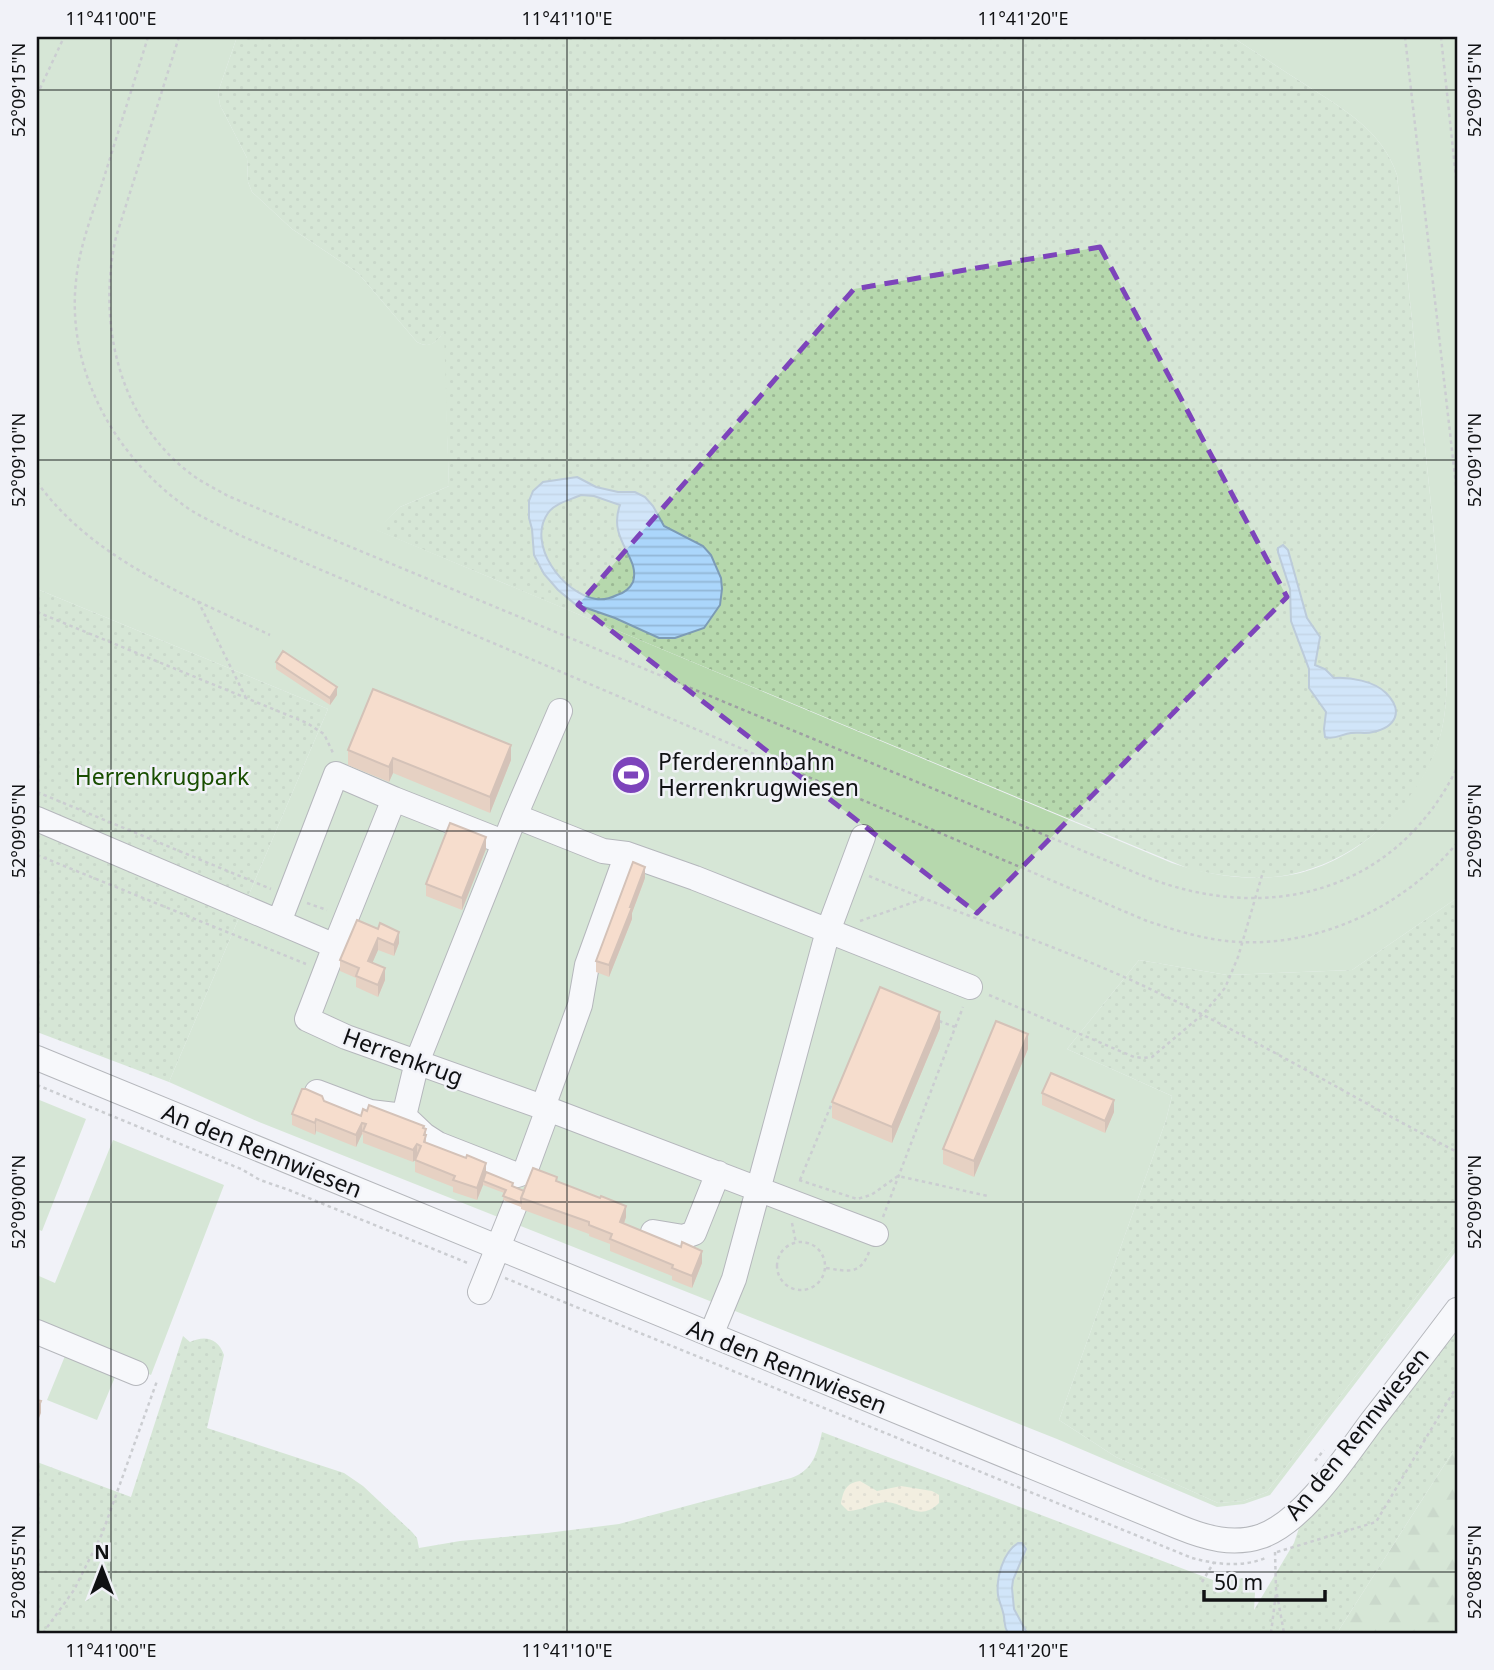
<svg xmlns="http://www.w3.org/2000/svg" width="1494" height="1670" font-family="'Noto Sans',sans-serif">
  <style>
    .green { fill: url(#green-dots) }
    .forest { fill: url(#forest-firs) }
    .sand { fill: url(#sand-dots) }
    .pitch { fill: #b6d8ad }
    .water { fill: url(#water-rules); stroke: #7c9bb5; stroke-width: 2; fill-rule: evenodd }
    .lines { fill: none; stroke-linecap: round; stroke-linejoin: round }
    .minor-casing { stroke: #6d6f74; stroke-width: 26 }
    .path { stroke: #9e9fa3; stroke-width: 2.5; stroke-dasharray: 3.5 3.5; stroke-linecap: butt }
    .minor { stroke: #fff; stroke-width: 24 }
    .wall { fill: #daa884 }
    .shaded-wall { fill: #b1886b }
    .building { fill: #fdc399; stroke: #b1886b; stroke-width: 2 }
    .marked { fill: none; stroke: #7d44bb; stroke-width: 5; stroke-dasharray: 14 9; stroke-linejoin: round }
    .ticks { fill: none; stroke: #101113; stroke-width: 2; stroke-opacity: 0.45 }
    .labels { text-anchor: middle; stroke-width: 5; stroke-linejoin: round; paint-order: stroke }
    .poi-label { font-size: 23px; fill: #101113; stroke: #f1f2f8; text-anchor: start }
    .park-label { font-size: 23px; fill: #194e01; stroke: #f1f2f8 }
    .street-label { font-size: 23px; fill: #101113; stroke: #f1f2f8 }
    .neatline { fill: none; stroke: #101113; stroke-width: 2.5 }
    .ticks-label { font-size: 18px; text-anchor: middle; fill: #101113 }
  </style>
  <defs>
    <pattern id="green-dots" width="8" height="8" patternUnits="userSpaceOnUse" patternTransform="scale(1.75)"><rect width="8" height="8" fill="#b6d8ad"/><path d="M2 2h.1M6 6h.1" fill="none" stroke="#9bb894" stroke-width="1.8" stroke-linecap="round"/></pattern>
    <pattern id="forest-firs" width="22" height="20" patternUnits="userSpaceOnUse" patternTransform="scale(1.75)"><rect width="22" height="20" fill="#b6d8ad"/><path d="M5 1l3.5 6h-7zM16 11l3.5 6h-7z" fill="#9bb894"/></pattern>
    <pattern id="sand-dots" width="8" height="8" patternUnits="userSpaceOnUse" patternTransform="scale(1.75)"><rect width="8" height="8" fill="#f3e9c4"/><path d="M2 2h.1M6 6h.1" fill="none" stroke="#cfc7a8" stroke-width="1.8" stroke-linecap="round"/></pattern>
    <pattern id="water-rules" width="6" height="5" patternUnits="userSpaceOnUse" patternTransform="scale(1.75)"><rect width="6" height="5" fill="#abd6fb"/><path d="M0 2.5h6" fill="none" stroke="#92b7d6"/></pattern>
  </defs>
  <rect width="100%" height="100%" fill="#f1f2f8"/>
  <!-- green -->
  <path class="green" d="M 237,37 L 1232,37 C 1257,53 1281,69 1306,85 C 1343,109 1382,130 1397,175 L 1446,650 C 1447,682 1448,716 1437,747 C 1414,811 1356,861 1288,875 C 1257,881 1224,876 1192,870 L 376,530 L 400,507 L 449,486 L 443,333 C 436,343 429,349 417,342 L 358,273 L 292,229 L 252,192 L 248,182 L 247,158 L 220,105 L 218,92 Z
    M 37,589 L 328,709 L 169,1082 L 37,1032 Z
    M 1457,898 L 1457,1244 L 1267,1492 L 1243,1501 L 1218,1503 L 1116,1457 L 1059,1420 L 1166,1120 L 1172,1096 L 1067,1049 L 1139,960 L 1227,975 L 1352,970 Z
    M 1457,1322 L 1457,1445 L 1337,1633 L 37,1633 L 37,1462 L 131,1497 L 183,1336 L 190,1342 C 205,1335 218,1338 224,1355 L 207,1428 L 344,1473 L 363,1486 L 412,1532 L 417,1538 L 419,1548 L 460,1541 L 547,1533 L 619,1524 L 791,1478 C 813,1470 817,1454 822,1432 L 1218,1582 L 1256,1576 L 1254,1610 L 1294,1543 L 1301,1522 Z"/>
  <!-- forest -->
  <path class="forest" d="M 1457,1445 L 1457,1633 L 1337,1633 Z"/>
  <!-- sand -->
  <path class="sand" d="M 860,1481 L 877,1491 L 901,1486 L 932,1491 L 939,1495 L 939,1503 C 920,1522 907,1504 887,1502 C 873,1502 862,1511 848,1511 L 841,1504 C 843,1491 846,1483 860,1481 Z"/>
  <!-- pitch -->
  <path class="pitch" d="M 37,37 L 237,37 L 218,92 L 220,105 L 247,158 L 248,182 L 252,192 L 292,229 L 358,273 L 417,342 C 430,349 437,342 444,331 L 449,486 L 400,507 L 377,530 L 1172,863 C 1208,875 1246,881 1284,876 C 1351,867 1414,810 1437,746 C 1448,716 1447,682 1446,650 L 1397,175 C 1382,130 1343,109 1306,85 C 1281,69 1257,53 1232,37 L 1457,37 L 1457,898 L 1352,970 L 1227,975 L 1139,960 L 1067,1049 L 1172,1096 L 1166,1120 L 1059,1420 L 1116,1457 L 1218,1503 L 1243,1501 L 1267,1492 L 1457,1244 L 1457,1250 L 1270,1495 L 1244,1504 L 1217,1507 L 1057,1439 L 259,1122 L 169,1082 L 328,709 L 37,589 Z
    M 37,1099 L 86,1119 L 42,1231 L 37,1229 Z
    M 113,1140 L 224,1185 L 151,1375 L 37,1326 L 37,1281 L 39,1276 L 55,1283 Z
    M 65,1356 L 115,1377 L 97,1420 L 47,1400 Z"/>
  <!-- water -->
  <path class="water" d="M 577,477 L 596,487 L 618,492 L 635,492 L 645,497 L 653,506 L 664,526 L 703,546 L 711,555 L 721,578 L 722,589 L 720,605 L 704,628 L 675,638 L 659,638 L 615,618 L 575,604 L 558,590 L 544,574 L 534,555 L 532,529 L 529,518 L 529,501 L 533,491 L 543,482 ZM 581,495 L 594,496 L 620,505 C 607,540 641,557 633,582 C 630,588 624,593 617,595 C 611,598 603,600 596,599 C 563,594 526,544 548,513 C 555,503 570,500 581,495 Z
    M 1283,545 L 1288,550 L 1307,618 L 1320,637 L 1315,665 L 1325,669 L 1334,678 C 1350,677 1374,681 1386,693 C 1404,711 1396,727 1373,732 C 1366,734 1359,732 1351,733 C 1342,734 1335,740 1325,737 L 1324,729 L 1326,712 L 1309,688 L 1309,669 L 1291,621 L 1290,589 L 1278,552 L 1278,548 Z
    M 1018,1543 L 1022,1543 L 1026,1549 L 1013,1580 L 1012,1588 L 1014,1609 L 1027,1633 L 1008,1633 C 1004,1627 1005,1624 1004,1617 C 1003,1609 999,1602 998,1595 C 996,1578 1003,1552 1018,1543 Z"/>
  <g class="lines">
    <!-- minor casing -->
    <g class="minor-casing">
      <path id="minor" d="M 394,799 L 503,842
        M 515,816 L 560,711
        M 37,819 L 335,946 L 307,1019 L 346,1037 L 548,1109 L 876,1234
        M 279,922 L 336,774 L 394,799 L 335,946
        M 37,1058 L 1179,1527 C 1206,1538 1233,1546 1262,1536 C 1305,1520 1345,1457 1372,1421 C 1401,1384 1429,1347 1457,1310
        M 317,1092 L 370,1112 L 404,1116 L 424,1135 L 438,1144 L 517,1175 L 523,1173 L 526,1169 L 548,1109
        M 543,1107 L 580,1005 L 587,965 L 627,854
        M 404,1116 L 417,1062 L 515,816 L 603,851 L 627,854 L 695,878 L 970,987
        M 653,1232 L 683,1237 L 694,1233 L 718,1173
        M 480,1292 L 515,1205
        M 37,1332 L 136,1373
        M 711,1335 L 734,1279 L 828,931 L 863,837"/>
    </g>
    <!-- path -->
    <path class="path" d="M 148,37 C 133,86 117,135 102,184 C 92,215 79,248 76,281 C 66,372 117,461 192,511 C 207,520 224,527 239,535 L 1147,921 C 1178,931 1208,941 1241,942 C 1322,946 1406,905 1457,843
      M 179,37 L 116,237 C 97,322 118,419 191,474 C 203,483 216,489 228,496 L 1146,877 C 1269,925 1396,892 1457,768
      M 1405,37 L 1457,494
      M 1441,37 L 1457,187
      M 37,95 L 64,37
      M 37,482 C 92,559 187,596 270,635
      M 198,601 L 246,698
      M 37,612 L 307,723 L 324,734 L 334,755
      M 37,792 L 271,889
      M 37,855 L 306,964
      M 869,876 C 960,915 1054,944 1144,986 C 1251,1036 1353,1098 1457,1152
      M 307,903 L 327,910
      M 860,921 L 923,899
      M 989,995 L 1134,1057 L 1143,1058 L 1152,1057 L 1203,1014 L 1225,988 L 1238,957 L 1263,872
      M 939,1021 L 955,1027
      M 37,1085 L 241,1169 L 260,1180 L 289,1190 L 470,1264
      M 799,1180 L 857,1199 L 871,1195 L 898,1176 L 988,1196
      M 800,1180 L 832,1103
      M 883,1217 L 963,1007
      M 792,1223 L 796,1243
      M777 1266a24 24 0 1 1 48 0a24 24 0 1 1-48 0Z
      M 826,1268 C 847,1271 860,1276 869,1252
      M 505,1278 L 1192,1558 C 1215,1564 1242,1568 1265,1558
      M 1315,1461 L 1324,1450
      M 1275,1552 L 1276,1589 L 1284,1633
      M 1277,1552 L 1376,1522 L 1457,1386
      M 1202,1582 L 1214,1562
      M 43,1633 L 74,1590 L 102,1534 L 157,1381
      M 1271,1633 L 1276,1593"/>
    <!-- minor -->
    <use href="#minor" class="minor"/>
  </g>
  <!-- wall -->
  <path class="wall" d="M 276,662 L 337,695 L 330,705 L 276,669 Z
    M 348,750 L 511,760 L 490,813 L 393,773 L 389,782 L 348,765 Z
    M 486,849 L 462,910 L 426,896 L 426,884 Z
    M 645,878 L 632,913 L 632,919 L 609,977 L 596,972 L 596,961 Z
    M 357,920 L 399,943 L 394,956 L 378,950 L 372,963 L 385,980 L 378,997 L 356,987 L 356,978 L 340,971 L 340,960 Z
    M 940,1028 L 892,1143 L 832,1118 L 832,1102 Z
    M 1028,1049 L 974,1177 L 943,1164 L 943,1149 Z
    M 1042,1093 L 1114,1112 L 1105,1133 L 1042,1105 Z
    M 324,1101 L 361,1116 L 426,1129 L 426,1143 L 513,1187 L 524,1191 L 557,1182 L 626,1217 L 624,1224 L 702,1263 L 692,1288 L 672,1280 L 672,1276 L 610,1251 L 610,1244 L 589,1236 L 589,1234 L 521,1209 L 521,1207 L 503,1200 L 504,1193 L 483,1185 L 477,1200 L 453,1192 L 453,1187 L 415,1172 L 415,1160 L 417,1156 L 413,1162 L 363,1143 L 363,1135 L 362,1134 L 356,1147 L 316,1131 L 315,1135 L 292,1125 L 292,1114 Z"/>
  <!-- shaded-wall -->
  <path class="shaded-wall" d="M 337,687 L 337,695 L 330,705 L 330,698 Z
    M 511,745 L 511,760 L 490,813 L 490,797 Z
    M 393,758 L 393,773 L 389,782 L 389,767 Z
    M 486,837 L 486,849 L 462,910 L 462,898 Z
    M 645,867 L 645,878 L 632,913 L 632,919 L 609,977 L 609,965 Z
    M 399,932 L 399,943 L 394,956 L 394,945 Z
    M 378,938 L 378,950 L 368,973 L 368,961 Z
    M 385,968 L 385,980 L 378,997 L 378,985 Z
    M 940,1012 L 940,1028 L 892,1143 L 892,1127 Z
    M 1028,1034 L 1028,1049 L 974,1177 L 974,1161 Z
    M 1114,1100 L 1114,1112 L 1105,1133 L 1105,1121 Z
    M 316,1119 L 316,1131 L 315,1135 L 315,1123 Z
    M 362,1123 L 362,1134 L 356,1147 L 356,1135 Z
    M 417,1144 L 417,1156 L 413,1162 L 413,1150 Z
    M 486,1163 L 486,1175 L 483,1181 L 483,1185 L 477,1200 L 477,1188 Z
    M 626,1206 L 626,1217 L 620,1234 L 620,1222 Z
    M 702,1251 L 702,1263 L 692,1288 L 692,1276 Z
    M 41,1401 L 41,1413 L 37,1423 L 37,1411 Z"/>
  <!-- building -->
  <path class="building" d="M 283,651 L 337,687 L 330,698 L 276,662 Z
    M 373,689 L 511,745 L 490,797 L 393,758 L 389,767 L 348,750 Z
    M 450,823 L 486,837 L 462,898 L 426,884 Z
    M 633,862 L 645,867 L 630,907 L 632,907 L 609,965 L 596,961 Z
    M 357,920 L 378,929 L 380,923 L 399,932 L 394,945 L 378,938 L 368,961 L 385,968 L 378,985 L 356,976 L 359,968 L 340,960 Z
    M 880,987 L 940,1012 L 892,1127 L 832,1102 Z
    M 996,1021 L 1028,1034 L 974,1161 L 943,1149 Z
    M 1051,1073 L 1114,1100 L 1105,1121 L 1042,1093 Z
    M 302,1089 L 306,1089 L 322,1096 L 324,1101 L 361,1116 L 363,1109 L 367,1111 L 369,1105 L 424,1126 L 423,1128 L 426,1129 L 424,1135 L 426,1135 L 424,1142 L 466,1158 L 467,1155 L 486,1163 L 477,1188 L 453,1180 L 455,1176 L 415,1160 L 421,1146 L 417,1144 L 413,1150 L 363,1131 L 366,1124 L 362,1123 L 356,1135 L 316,1119 L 315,1123 L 292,1114 Z
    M 533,1168 L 557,1177 L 556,1181 L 600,1198 L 601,1196 L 626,1206 L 620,1222 L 681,1247 L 682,1242 L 702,1251 L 692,1276 L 672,1268 L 673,1265 L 610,1239 L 612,1234 L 589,1225 L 589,1222 L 521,1198 Z
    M 486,1172 L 513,1183 L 512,1186 L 524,1191 L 521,1198 L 521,1203 L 503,1196 L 506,1190 L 483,1181 Z
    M 37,1400 L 41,1401 L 37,1411 Z"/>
  <!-- marked area -->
  <path d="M0 0H1494V1670H0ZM 1100,247 L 1287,597 L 977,913 L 578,605 L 854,289 Z" fill="#f1f2f8" fill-opacity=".55" fill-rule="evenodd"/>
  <path class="marked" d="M 1100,247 L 1287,597 L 977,913 L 578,605 L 854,289 Z"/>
  <!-- ticks -->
  <path class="ticks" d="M 111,37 L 111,1633M 567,37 L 567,1633M 1023,37 L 1023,1633M 37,90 L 1457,90M 37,460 L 1457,460M 37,831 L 1457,831M 37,1202 L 1457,1202M 37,1572 L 1457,1572"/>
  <!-- icons -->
  <defs>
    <g id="stadium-disc" transform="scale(2.0125)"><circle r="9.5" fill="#7d44bb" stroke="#f1f2f8"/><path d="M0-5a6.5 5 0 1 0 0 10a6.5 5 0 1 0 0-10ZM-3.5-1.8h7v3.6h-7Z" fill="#fff"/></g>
  </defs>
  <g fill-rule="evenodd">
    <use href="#stadium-disc" x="631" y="775"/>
  </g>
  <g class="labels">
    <!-- poi labels -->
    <g class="poi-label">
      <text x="658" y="770">Pferderennbahn<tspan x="658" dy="26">Herrenkrugwiesen</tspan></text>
    </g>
    <!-- park labels -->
    <g class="park-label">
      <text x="162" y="785">Herrenkrugpark</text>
    </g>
    <!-- street labels -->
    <g class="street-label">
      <text transform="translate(403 1057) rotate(20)" y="8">Herrenkrug</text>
      <text transform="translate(262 1151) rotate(22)" y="8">An den Rennwiesen</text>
      <text transform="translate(787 1367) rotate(22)" y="8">An den Rennwiesen</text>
      <text transform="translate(1357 1434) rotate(-51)" y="8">An den Rennwiesen</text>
    </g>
  </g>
  <!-- border -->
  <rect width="1494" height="1670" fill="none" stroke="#f1f2f8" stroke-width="77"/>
  <!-- north arrow -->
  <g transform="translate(102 1569)" stroke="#f1f2f8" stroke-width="5" paint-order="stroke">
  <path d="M0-5L12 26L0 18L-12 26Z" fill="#101113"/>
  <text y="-10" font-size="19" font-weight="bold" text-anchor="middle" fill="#101113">N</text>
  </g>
  <!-- scale -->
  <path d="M1204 1590v10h121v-10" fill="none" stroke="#101113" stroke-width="3.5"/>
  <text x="1214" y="1590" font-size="21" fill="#101113" stroke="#f1f2f8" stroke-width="5" paint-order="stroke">50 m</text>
  <rect x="38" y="38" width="1418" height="1594" class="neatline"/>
  <g class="ticks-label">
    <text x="111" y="25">11°41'00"E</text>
    <text x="567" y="25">11°41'10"E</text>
    <text x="1023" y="25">11°41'20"E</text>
    <text transform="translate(19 90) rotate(-90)" y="6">52°09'15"N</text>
    <text transform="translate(1475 90) rotate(-90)" y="6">52°09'15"N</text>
    <text transform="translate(19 460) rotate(-90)" y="6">52°09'10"N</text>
    <text transform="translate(1475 460) rotate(-90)" y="6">52°09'10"N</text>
    <text transform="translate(19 831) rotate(-90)" y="6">52°09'05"N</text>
    <text transform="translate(1475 831) rotate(-90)" y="6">52°09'05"N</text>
    <text transform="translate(19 1202) rotate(-90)" y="6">52°09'00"N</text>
    <text transform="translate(1475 1202) rotate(-90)" y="6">52°09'00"N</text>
    <text transform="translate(19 1572) rotate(-90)" y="6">52°08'55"N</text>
    <text transform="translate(1475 1572) rotate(-90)" y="6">52°08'55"N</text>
    <text x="111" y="1657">11°41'00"E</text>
    <text x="567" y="1657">11°41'10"E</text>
    <text x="1023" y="1657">11°41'20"E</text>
  </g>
</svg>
